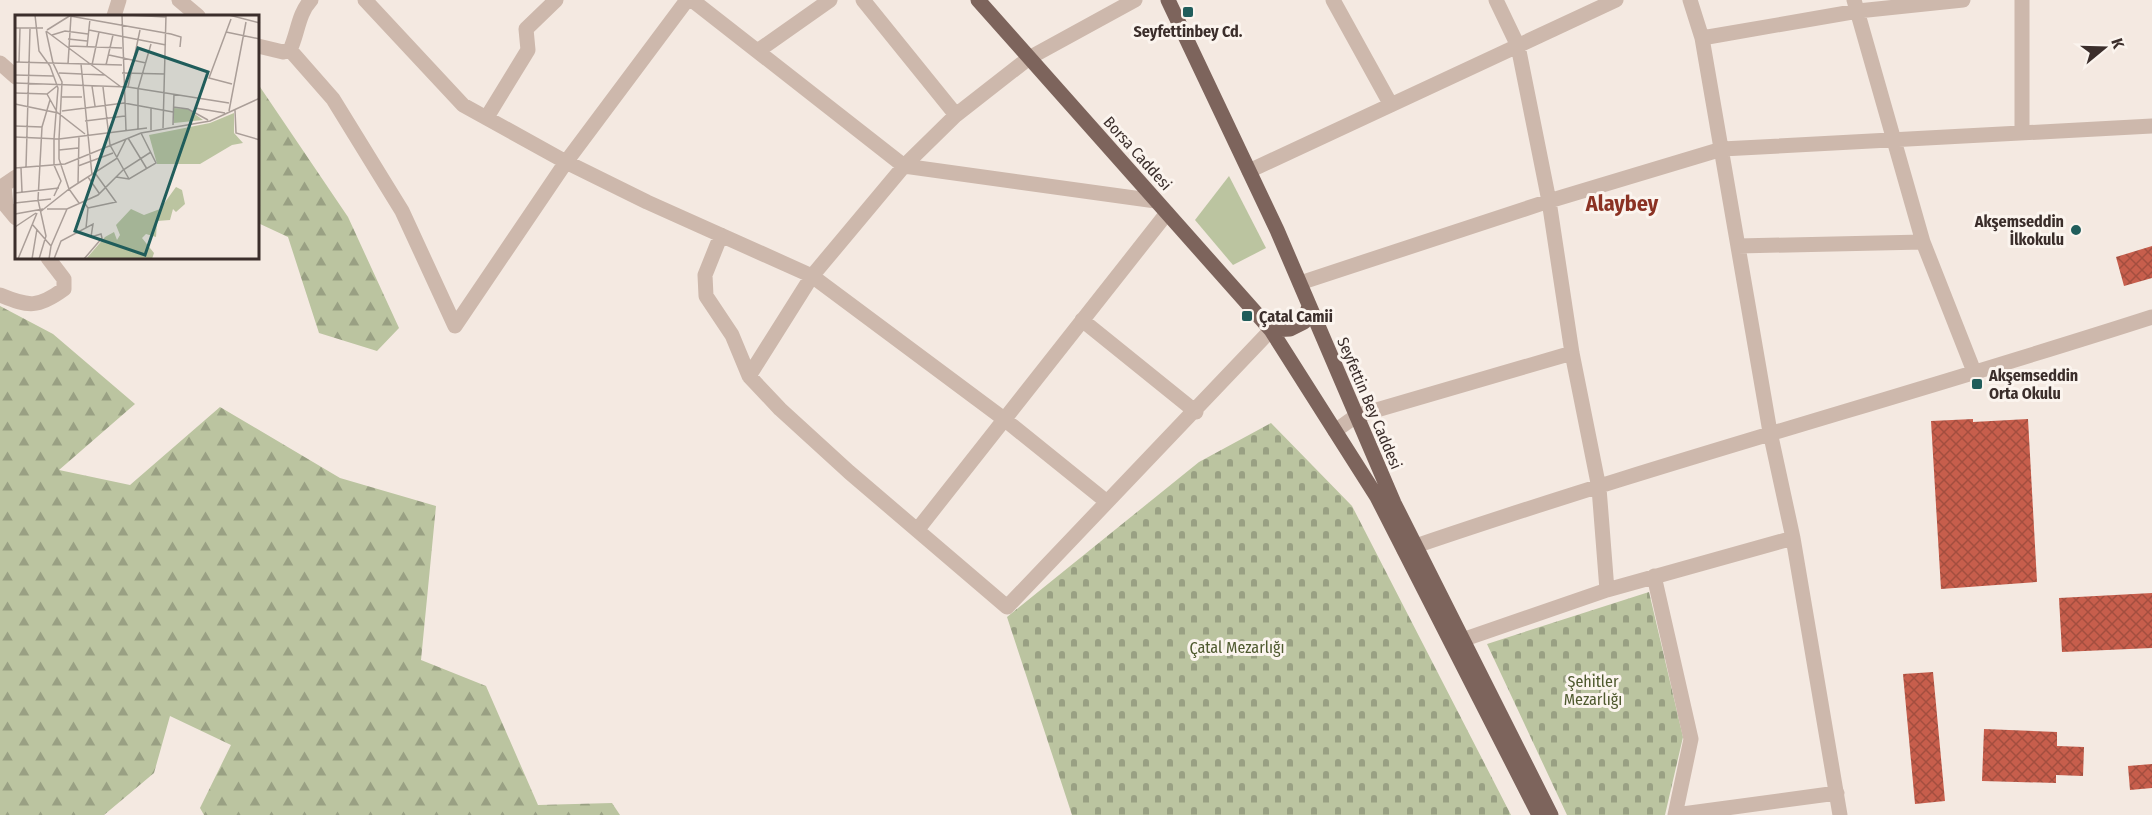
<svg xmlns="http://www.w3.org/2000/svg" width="2152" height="815" font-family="'Fira Sans Condensed',sans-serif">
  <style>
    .forest { fill: url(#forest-firs) }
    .cemetery { fill: url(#cemetery-stones) }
    .park { fill: #bbc4a0 }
    .building { fill: url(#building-cross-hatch) }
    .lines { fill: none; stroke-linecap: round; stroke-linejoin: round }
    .minor { stroke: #cdb8ac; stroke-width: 15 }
    .major { stroke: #7d645c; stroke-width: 15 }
    .poi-dot { fill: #205d5b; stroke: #fbf4ee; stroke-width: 2 }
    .labels { text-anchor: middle; stroke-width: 6; stroke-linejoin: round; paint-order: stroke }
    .poi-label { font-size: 16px; font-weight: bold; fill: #3b2e2b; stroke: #fbf4ee; text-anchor: start }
    .street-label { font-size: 16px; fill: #3b2e2b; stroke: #fbf4ee }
    .park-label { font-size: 16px; fill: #4e592e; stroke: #fbf4ee }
    .district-label { font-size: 22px; font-weight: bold; fill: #8b3223; stroke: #fbf4ee }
    .inset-road { fill: none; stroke: #aa9e98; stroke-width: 1.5 }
    .view { fill: #205d5b; fill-opacity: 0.15; stroke: #205d5b; stroke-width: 3 }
    .inset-edge { fill: none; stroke: #3b2e2b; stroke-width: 3 }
  </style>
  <defs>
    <pattern id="forest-firs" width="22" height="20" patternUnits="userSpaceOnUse" patternTransform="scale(1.5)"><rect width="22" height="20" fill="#bbc4a0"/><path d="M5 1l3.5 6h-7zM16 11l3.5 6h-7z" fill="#99a083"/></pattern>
    <pattern id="cemetery-stones" width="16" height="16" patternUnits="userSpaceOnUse" patternTransform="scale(1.5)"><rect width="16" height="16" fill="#bbc4a0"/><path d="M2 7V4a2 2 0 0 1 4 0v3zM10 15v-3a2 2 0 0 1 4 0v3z" fill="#99a083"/></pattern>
    <pattern id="building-cross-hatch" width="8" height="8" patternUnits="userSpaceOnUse" patternTransform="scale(1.5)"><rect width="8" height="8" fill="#c75e4c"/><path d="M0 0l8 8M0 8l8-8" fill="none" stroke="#a34e3f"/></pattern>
  </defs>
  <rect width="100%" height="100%" fill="#f4e9e1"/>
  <!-- forest -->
  <path class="forest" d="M 258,84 L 348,217 L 399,328 L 377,351 L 319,333 L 288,237 L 258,223 Z
    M 0,306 L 53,334 L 135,404 L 59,470 L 130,485 L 220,407 L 340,478 L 436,506 L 421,660 L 486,686 L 538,805 L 612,803 L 620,815 L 204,815 L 200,808 L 231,745 L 170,716 L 154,773 L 104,815 L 0,815 Z"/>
  <!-- cemetery -->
  <path class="cemetery" d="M 1271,423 L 1352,506 L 1511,815 L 1072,815 L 1007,617 L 1199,462 Z
    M 1649,592 L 1683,737 L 1665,815 L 1567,815 L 1487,644 Z"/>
  <!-- park -->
  <path class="park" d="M 1229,176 L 1266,248 L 1233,265 L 1195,220 Z"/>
  <!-- building -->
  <path class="building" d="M 2152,246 L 2152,278 L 2124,286 L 2116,257 Z
    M 1973,419 L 1973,422 L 2028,419 L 2037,582 L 1941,589 L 1931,421 Z
    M 2152,593 L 2152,648 L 2062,652 L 2059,598 Z
    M 1933,672 L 1945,801 L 1915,804 L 1903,674 Z
    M 1984,729 L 2057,732 L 2057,746 L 2084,747 L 2083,776 L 2056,775 L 2056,783 L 1982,781 Z
    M 2152,764 L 2152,788 L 2130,790 L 2128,766 Z"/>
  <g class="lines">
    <!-- minor -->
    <path class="minor" d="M 179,0 L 198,16
      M 365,0 L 463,105 L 566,162 L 647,202 L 812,276 L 1004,419 L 1107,502
      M 692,0 L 904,166 L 1156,201
      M 863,0 L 956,115
      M 1333,0 L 1391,105
      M 1496,0 L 1518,46 L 1549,201 L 1572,353 L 1599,488 L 1607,590
      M 1690,0 L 1702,38 L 1770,432 L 1793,538 L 1840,815
      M 1854,0 L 1923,242 L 1975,374
      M 2022,0 L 2022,133
      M 114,16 L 119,0
      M 1702,38 L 1858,11 L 1963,0
      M 258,46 L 283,52 L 290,50 C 298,33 298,14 311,0
      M 290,50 L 333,99 L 402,211 L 455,326 L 566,162 L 687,0
      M 759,50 L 830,0
      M 0,63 L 16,77
      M 487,117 L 528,50 L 526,29 L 556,0
      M 1249,171 L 1616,0
      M 16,177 L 4,185 L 6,206 L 16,218
      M 721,235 L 705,275 L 706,296 L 732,335 L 749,376 L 780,409 L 849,472 L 1007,607 L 1271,330
      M 1738,246 L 1923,242
      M 1300,283 L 1549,201 L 1722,149 L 2152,126
      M 0,295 C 29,307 38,308 64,289 L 64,279 L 48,258
      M 1082,320 L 1196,412
      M 749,376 L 812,276 L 904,166 L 956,115 L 1029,58 L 1135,0
      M 1335,431 L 1356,416 L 1572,353
      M 918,529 L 1167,213
      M 1404,550 C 1651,465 1904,397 2152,317
      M 1654,576 L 1691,739 L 1675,815
      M 1462,640 L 1607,590 L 1793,538
      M 1675,815 L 1837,793"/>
    <!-- major -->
    <path class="major" d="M 978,0 L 1271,330 L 1377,497 L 1539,815
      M 1168,0 L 1277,230 L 1394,503 L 1551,815
      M 1271,330 L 1290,329 L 1304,322 L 1309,306"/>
  </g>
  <!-- markers -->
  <g class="poi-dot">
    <rect x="1182" y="6" width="12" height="12" rx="3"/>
    <circle cx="2076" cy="230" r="6"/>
    <rect x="1241" y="310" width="12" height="12" rx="3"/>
    <rect x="1971" y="378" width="12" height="12" rx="3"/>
  </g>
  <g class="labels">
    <!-- poi labels -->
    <g class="poi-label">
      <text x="1188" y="37" text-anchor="middle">Seyfettinbey Cd.</text>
      <text x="2064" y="227" text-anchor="end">Akşemseddin<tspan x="2064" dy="18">İlkokulu</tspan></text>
      <text x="1259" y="322">Çatal Camii</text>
      <text x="1989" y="381">Akşemseddin<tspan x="1989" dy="18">Orta Okulu</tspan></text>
    </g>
    <!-- street labels -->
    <g class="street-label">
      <text transform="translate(1138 153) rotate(48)" y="6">Borsa Caddesi</text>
      <text transform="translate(1370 403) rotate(67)" y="6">Seyfettin Bey Caddesi</text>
    </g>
    <!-- park labels -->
    <g class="park-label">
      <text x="1237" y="653">Çatal Mezarlığı</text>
      <text x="1593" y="687">Şehitler<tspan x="1593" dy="18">Mezarlığı</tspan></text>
    </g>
    <!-- district labels -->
    <g class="district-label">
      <text x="1622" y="211">Alaybey</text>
    </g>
  </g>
  <!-- overview -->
  <g transform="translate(15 15)">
    <rect width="244" height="244" fill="#f4e9e1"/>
    <path d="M 161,172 L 167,175 L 170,189 L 161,197 L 158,194 L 155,205 L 142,206 L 141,222 L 131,219 L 127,223 L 139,238 L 137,244 L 71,244 L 90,222 L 99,217 L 102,225 L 105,220 L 101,210 L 116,194 L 129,200 L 145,194 Z" fill="#bbc4a0"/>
    <path d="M 159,93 L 173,94 L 188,105 L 159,108 ZM 219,98 L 219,118 L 228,128 L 217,130 L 185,149 L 142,149 L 134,120 L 195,108 Z" fill="#bbc4a0"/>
    <path class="inset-road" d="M 20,0 L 24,36 L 35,51 L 43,73 L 39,124M 107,0 L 111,115M 113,0 L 151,2M 214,0 L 245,8M 55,1 L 156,19 L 166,22 L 165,32M 216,4 L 194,63 L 217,69M 0,13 L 28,13M 32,15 L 56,0M 74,15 L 151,30M 31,16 L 38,48 L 47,67 L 44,124M 31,16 L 106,72M 211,17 L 245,24M 37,20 L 50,16 L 73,19M 53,24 L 72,26M 54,31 L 107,33M 72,32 L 75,4M 94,40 L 131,48M 0,47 L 107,50M 4,47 L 5,13M 53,49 L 56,1M 66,49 L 77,160M 77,50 L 84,17M 91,50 L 98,20M 44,58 L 90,60M 107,58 L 150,59M 0,60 L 38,61M 0,68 L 113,72 L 214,88M 77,71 L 80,91M 88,72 L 95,130 L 114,164M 113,72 L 125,15M 0,78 L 32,79 L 42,71M 32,79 L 42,97M 47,82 L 67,82M 0,89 L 43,98 L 70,119M 158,92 L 173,94 L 193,105M 180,93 L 210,98M 220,95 L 221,118 L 245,125M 47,96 L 109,88 L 158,97M 214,96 L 231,7M 70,106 L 110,101M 158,110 L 159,79M 0,111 L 27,112M 148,113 L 151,0M 123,114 L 123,74 L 136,29M 136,115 L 136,93M 0,122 L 44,124 L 132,113M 113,123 L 132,154M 39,124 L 39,150 L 46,166 L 39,181M 44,135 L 63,133M 63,151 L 98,138M 11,152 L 15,14M 0,153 L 50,149 L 126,118 L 195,106 L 245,83M 6,153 L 7,177M 73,162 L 84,178M 101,162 L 114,164 L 141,148 L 126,118M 63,169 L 64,121M 0,178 L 44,173M 68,186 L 73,193 L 71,213M 0,188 L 36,184M 64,188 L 54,174 L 101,144 L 111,124M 73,193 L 101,187 L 80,158M 32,194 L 52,194 L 83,180 L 108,155 L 136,137M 25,197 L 54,174 L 44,144 L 44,124M 0,199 L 28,194M 17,209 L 36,231 L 34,244M 0,212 L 21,198M 36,231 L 52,194M 3,244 L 22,198M 17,244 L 22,214M 24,244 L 31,221 L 23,185 L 27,112 L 35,85M 39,244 L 46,226 L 78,209 L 76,222 L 86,219 L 87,223 L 69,244"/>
    <path class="view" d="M 123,33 L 193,57 L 130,240 L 60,216 Z"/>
    <rect width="244" height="244" class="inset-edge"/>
  </g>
  <!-- north arrow -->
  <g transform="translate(2104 48) rotate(71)" stroke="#fbf4ee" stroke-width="4.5" paint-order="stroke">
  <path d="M0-4.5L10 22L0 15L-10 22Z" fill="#3b2e2b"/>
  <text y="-9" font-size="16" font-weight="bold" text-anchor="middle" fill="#3b2e2b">K</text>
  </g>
</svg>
